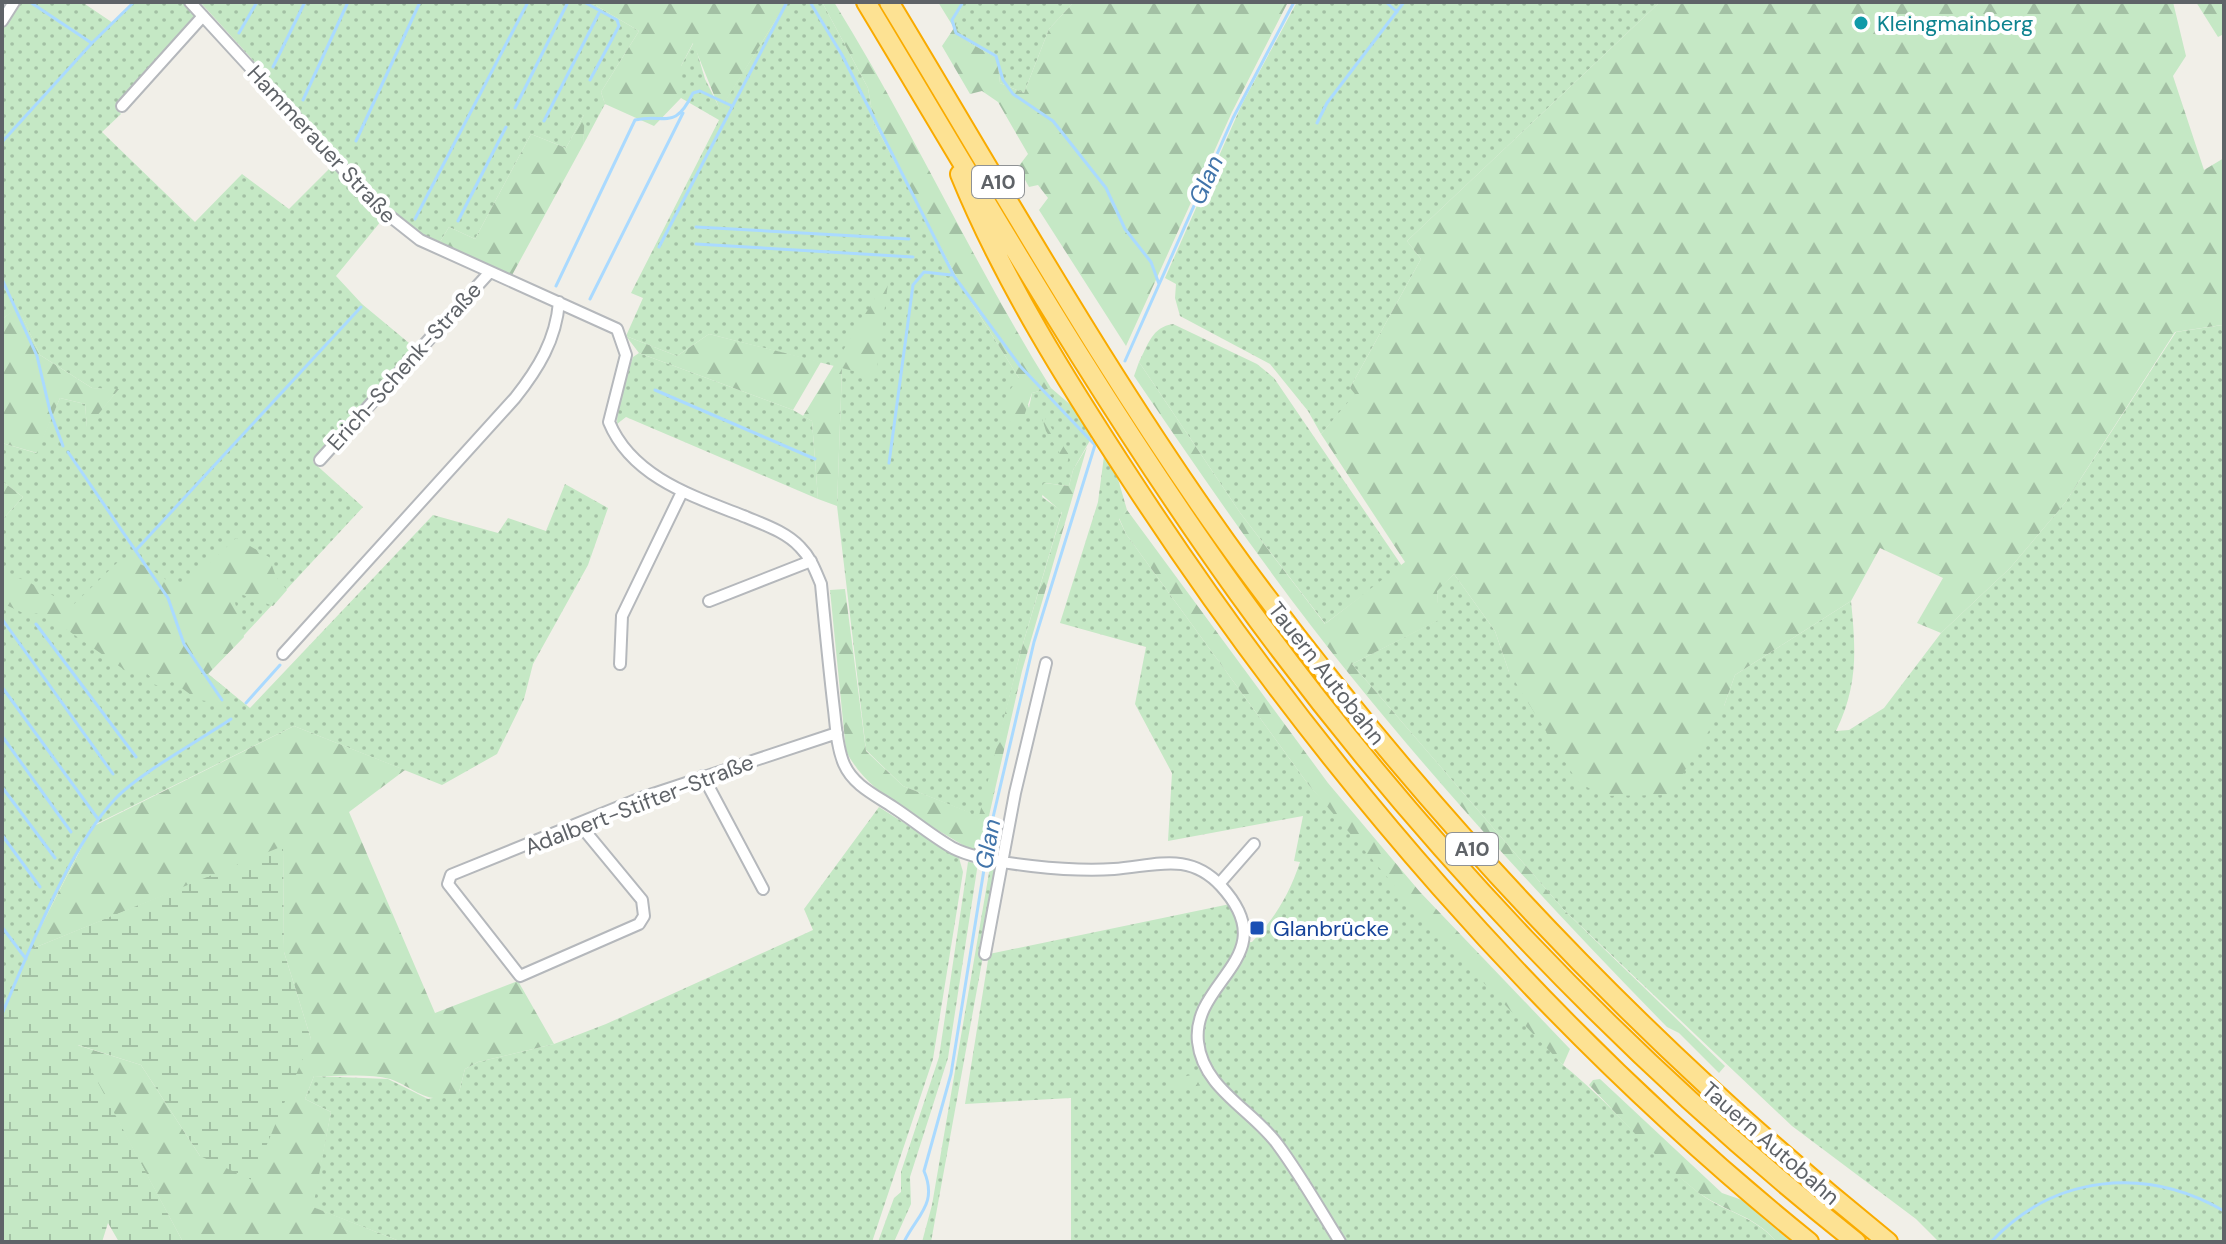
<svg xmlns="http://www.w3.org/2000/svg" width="2226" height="1244" font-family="'DM Sans',sans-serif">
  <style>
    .green { fill: url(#green-dots) }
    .forest { fill: url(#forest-firs) }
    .wetland { fill: url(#wetland-marsh) }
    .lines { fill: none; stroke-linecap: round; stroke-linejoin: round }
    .stream { stroke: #aadaff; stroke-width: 3 }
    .street-casing { stroke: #b5b8bc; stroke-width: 14 }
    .highway-casing { stroke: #f9ab00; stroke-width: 22 }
    .street { stroke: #fff; stroke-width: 10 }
    .highway { stroke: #fde293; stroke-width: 18 }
    .culture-dot { fill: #0f9aa8; stroke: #fff; stroke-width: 3 }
    .transit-dot { fill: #1a4fb4; stroke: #fff; stroke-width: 3 }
    .labels { text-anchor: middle; stroke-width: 8; stroke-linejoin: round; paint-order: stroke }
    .shield { fill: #fff; stroke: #8f9295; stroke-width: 2 }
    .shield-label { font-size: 20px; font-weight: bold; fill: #5f6368 }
    .culture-label { font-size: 22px; fill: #0d838f; stroke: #fff; text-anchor: start }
    .street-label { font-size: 22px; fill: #5f6368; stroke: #fff }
    .transit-label { font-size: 22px; fill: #164399; stroke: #fff; text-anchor: start }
    .water-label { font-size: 24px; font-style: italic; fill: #4174aa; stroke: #fff }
  </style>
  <defs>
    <pattern id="green-dots" width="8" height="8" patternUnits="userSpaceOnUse" patternTransform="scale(2)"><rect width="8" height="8" fill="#c5e8c5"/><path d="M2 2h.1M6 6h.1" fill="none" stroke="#a3c0a4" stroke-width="1.8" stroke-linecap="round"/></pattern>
    <pattern id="forest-firs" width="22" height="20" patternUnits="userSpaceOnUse" patternTransform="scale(2)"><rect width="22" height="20" fill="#c5e8c5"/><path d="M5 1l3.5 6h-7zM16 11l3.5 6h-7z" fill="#a3c0a4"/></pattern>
    <pattern id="wetland-marsh" width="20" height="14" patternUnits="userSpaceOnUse" patternTransform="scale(2)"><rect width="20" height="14" fill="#c5e8c5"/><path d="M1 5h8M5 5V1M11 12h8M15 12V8" fill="none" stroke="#a3c0a4"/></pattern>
  </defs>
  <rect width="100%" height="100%" fill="#f1efe8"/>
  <!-- green -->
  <path class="green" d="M 18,2 L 82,2 L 113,23 L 133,2 L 184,2 L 196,15 L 116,108 L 121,114 L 102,132 L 195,222 L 242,174 L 289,209 L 329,169 L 336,171 L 382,220 L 336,276 L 362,304 L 415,348 L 313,462 L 363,507 L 208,674 L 250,708 L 433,515 L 498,533 L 508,518 L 546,531 L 565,484 L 608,508 L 588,565 L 533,664 L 524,699 L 497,754 L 442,785 L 294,726 L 92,826 L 29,950 L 2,1014 L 2,520 L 23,497 L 2,481 L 2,443 L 36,453 L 60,398 L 85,404 L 87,427 L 118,390 L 92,388 L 40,355 L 18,308 L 2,319 L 2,25 Z
    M 200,2 L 590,2 L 639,31 L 601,92 L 605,104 L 583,145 L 584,115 L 566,148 L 531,134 L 475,239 L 449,227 L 440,242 L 415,231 L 395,216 Z
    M 787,2 L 822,2 L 868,88 L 874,123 L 962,287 L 1019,378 L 1029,408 L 1032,393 L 1051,388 L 1072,406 L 1092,437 L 1073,470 L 1069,486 L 1045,483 L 1042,497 L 1062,511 L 1020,654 L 980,817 L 903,786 L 866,750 L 837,506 L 842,368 L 709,334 L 677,356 L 626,336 L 643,298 L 631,293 L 719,120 L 681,98 L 681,66 L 694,42 L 705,79 L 720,109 Z
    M 963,2 L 1074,2 L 1049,29 L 1024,93 L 1000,83 L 997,58 L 970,43 L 954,28 Z
    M 1297,2 L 1660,2 L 1407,241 L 1421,259 L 1350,388 L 1356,394 L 1321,434 L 1308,411 L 1270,364 L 1180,316 L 1175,298 L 1176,284 L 1165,278 L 1242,104 Z
    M 1173,324 L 1257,364 L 1274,378 L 1402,566 L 1326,623 L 1327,626 L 1241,514 L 1139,362 C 1148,345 1152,327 1173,324 Z
    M 2223,325 L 2224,1242 L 1939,1242 L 1916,1219 L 1792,1126 L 1564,910 L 1352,664 L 1438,620 L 1437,590 L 1454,574 L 1495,631 L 1509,672 L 1724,706 L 1735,675 L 1851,601 C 1856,651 1858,686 1836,731 L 1849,730 L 1884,708 L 1941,633 L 2010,568 L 2065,503 L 2176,332 Z
    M 639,353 L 793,410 L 812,421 L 818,499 L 626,417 L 617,424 L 618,399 L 633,357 Z
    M 1104,456 L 1118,479 L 1127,510 L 1119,519 L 1126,534 L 1308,784 L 1563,1065 C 1610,1102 1648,1151 1694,1189 C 1722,1213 1750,1212 1777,1242 L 1071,1242 L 1071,1098 L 965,1104 L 989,954 L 1230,904 L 1240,930 L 1239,943 L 1252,942 C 1274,920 1290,893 1300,862 L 1294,861 L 1303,816 L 1168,841 L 1172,773 L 1135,704 L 1146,647 L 1060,623 L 1098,502 Z
    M 879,807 L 959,858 L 963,872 L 933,1059 L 872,1242 L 402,1242 L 312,1207 L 331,1112 L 305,1099 L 314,1076 L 388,1079 L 428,1099 L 459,1092 L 465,1069 L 478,1062 L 554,1044 L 606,1024 L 813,930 L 804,909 Z
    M 991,861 L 1000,863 L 931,1242 L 922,1242 L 932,1205 Z
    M 968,862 L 978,863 L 948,1058 L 910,1177 L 911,1204 L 894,1242 L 878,1242 L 894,1198 L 901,1192 L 901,1172 L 939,1057 Z"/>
  <!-- forest -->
  <path class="forest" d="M 590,2 L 787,2 L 720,110 L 693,43 L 681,66 L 681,98 L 654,126 L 605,104 L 601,92 L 639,31 Z
    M 822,2 L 834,2 C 912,128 973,263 1051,388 L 1032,393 L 1021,425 L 1008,421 C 1002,400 1007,393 1019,378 L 962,287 L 874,123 L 868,88 Z
    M 938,2 L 963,2 L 955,28 L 970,43 L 997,58 L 1000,83 L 1024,93 L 1049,29 L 1074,2 L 1288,2 L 1232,112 L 1126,346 L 1039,210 L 1048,198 L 1038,185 L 1029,187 L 1018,167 L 1028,154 L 998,102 L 982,91 L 970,94 L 942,46 L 954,28 Z
    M 1660,2 L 2173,2 L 2186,56 L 2173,76 L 2204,170 L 2224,158 L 2224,329 L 2222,325 L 2175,332 L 2065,503 L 2010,568 L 1941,633 L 1917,623 L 1943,578 L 1880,548 L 1851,601 L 1735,675 L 1724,706 L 1670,795 L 1602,796 L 1577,781 L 1509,672 L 1495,631 L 1454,574 L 1437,591 L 1439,620 L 1352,664 L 1564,910 L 1725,1066 L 1719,1073 L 1679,1033 L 1667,1027 C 1558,916 1452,801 1354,680 C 1275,583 1204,479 1134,376 L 1139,362 L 1241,514 L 1325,624 L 1405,562 L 1321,434 L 1355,394 L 1350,388 L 1421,259 L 1407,241 Z
    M 2196,2 L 2224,2 L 2224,34 L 2218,37 Z
    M 585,113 L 583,145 L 511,277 L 440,242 L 449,227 L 475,239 L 531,134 L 566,148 Z
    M 889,275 L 876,377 L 842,368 L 837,506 L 818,499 L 812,421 L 803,416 Z
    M 18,307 L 40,355 L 92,388 L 119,389 L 87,428 L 85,404 L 60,398 L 37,453 L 2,443 L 2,319 Z
    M 709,334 L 821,362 L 793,410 L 639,353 L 626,336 L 677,356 Z
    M 1039,409 L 1069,455 L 1067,465 L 1046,431 Z
    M 1087,447 L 1022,671 L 981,851 L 971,850 C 928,823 869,797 846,751 L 830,590 L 845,589 L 866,751 L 903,786 L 979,816 L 1020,654 L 1062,512 L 1039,492 L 1044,483 L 1069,486 L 1073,470 Z
    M 2,481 L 23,497 L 2,520 Z
    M 1127,510 L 1328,783 L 1420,892 L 1570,1049 L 1563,1065 L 1427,924 L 1308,784 L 1126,534 L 1119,518 Z
    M 236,538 L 269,557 L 276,577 L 287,590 L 273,606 L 232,591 L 244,637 L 208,674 L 228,690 L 223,703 L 198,700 L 172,681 L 166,688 L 153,684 L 153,679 L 145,672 L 126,671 L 43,613 L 25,614 L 2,603 L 2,574 L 25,580 L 72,606 L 121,559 C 145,562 162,576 180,591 Z
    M 294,726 L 405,770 L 349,812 L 435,1013 L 518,981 L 554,1044 L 478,1062 L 465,1069 L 459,1092 C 430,1109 416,1088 390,1079 C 368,1073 337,1077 314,1076 L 305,1099 L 331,1112 L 313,1207 L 402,1242 L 183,1242 L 77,1045 L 141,1065 L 200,1156 L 311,1039 L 284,952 L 283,847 L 29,950 L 92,827 Z
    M 1195,1074 L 1205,1076 L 1212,1084 L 1180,1088 L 1168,1086 L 1171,1080 Z
    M 1600,1079 L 1722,1193 L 1742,1200 L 1791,1242 L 1777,1242 C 1752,1213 1723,1212 1695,1190 C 1657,1160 1623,1120 1589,1085 L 1593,1080 Z"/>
  <!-- wetland -->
  <path class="wetland" d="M 283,846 L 284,952 L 311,1039 L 252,1180 L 200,1156 L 141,1065 L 78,1045 L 183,1242 L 119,1242 L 108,1223 L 102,1242 L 2,1242 L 2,1014 L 29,950 Z"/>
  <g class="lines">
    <!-- stream -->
    <path class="stream" d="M 30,2 L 90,42
      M 584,2 L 617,20 L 619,26 L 590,80
      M 810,2 L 842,55 L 954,276 L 1020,366 L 1095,445 L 1034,642 L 991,826 L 951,1074 L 924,1171 C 938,1204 917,1215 904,1242
      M 963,2 L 952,20 L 956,33 L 996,56 L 1003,80 L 1013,94 L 1053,121 L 1106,188 L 1125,229 L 1151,262 L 1159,284
      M 1386,2 L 1397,12
      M 239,33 L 257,2
      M 273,67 L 305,2
      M 303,100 L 348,2
      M 515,108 L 568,2
      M 544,121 L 599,13
      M 1317,123 L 1327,103 L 1404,2
      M 356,141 L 420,2
      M 2,142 L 92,43 L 134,2
      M 415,219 L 528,2
      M 458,221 L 506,127
      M 696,227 L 909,239
      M 696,244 L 913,257
      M 659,247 L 787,2
      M 2,279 L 37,356 L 50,411 L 63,446
      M 556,286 L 635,120 C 665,113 674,132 693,93 L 700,91 L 732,106
      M 590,299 L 683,113
      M 1125,361 L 1233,118 L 1294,2
      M 655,390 L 815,459
      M 68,452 L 168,598 L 184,644 L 222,700
      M 889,463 L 913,285 L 924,272 L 951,275
      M 136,550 L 361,307
      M 2,619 L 113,774
      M 36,624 L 136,757
      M 2,687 L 98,819
      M 246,703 L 280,665
      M 2,736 L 71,832
      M 2,787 L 55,858
      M 2,835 L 40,887
      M 2,927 L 26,959
      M 2,1014 C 29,951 70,846 116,798 C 140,773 200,740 231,719
      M 1991,1242 C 2054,1174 2146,1166 2224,1211"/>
    <!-- street casing -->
    <g class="street-casing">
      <path id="street" d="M 190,2 L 377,206 L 420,240 L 617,329 L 626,355 L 609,422 C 632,478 695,497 746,517 C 765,525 786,532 800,547 C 811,558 815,570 821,584 C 825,626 829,668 834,710 C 836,727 837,748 844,764 C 853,785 875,795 893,807 C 913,820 932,836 953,848 C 986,865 1076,872 1114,869 C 1155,866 1189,851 1221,886 C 1286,957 1191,980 1198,1042 C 1203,1089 1253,1110 1278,1145 C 1301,1176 1320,1210 1340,1242
        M 2,21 L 14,2
        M 122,106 L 203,16
        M 320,460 L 489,273
        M 709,601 L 811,561
        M 283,654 L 515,398 C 538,369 556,340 559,302
        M 620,664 L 622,616 L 682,492
        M 703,776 L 763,889
        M 580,825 L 642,900 L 644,916 L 639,924 L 520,976 L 448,884 L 451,875 L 641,798 L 837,733
        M 1219,884 L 1254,844
        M 985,954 L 1015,793 L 1046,663"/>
    </g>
    <!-- highway casing -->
    <g class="highway-casing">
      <path id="highway" d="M 866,2 C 986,201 1102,404 1238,593 C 1412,834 1623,1057 1856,1242
        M 889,2 C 1004,192 1114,389 1245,568 C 1431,820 1644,1045 1888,1242
        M 960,174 C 1004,282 1068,383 1132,481 C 1317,764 1545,1029 1809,1242"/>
    </g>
    <!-- street -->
    <use href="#street" class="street"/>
    <!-- highway -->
    <use href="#highway" class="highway"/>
  </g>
  <!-- markers -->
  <circle class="culture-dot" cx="1861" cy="23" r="8"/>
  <rect class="transit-dot" x="1249" y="920" width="16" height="16" rx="4"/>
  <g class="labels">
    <!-- shield labels -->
    <g class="shield">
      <rect x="972" y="166" width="52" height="32" rx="6"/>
      <rect x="1446" y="833" width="52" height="32" rx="6"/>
    </g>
    <g class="shield-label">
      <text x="998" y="189">A10</text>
      <text x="1472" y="856">A10</text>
    </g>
    <!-- culture labels -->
    <g class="culture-label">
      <text x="1877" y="31">Kleingmainberg</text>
    </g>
    <!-- street labels -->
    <g class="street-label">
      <text transform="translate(322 144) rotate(47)" y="8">Hammerauer Straße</text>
      <text transform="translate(404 366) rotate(-48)" y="8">Erich-Schenk-Straße</text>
      <text transform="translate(1327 673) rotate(52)" y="8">Tauern Autobahn</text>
      <text transform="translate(639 804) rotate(-21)" y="8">Adalbert-Stifter-Straße</text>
      <text transform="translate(1771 1143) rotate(41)" y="8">Tauern Autobahn</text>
    </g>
    <!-- transit labels -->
    <g class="transit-label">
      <text x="1273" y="936">Glanbrücke</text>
    </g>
    <!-- water labels -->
    <g class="water-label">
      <text transform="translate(1206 180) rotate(-66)" y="8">Glan</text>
      <text transform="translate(988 844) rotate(-80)" y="8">Glan</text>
    </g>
  </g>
  <!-- border -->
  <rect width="2226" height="1244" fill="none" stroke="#5f6368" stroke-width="8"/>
</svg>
